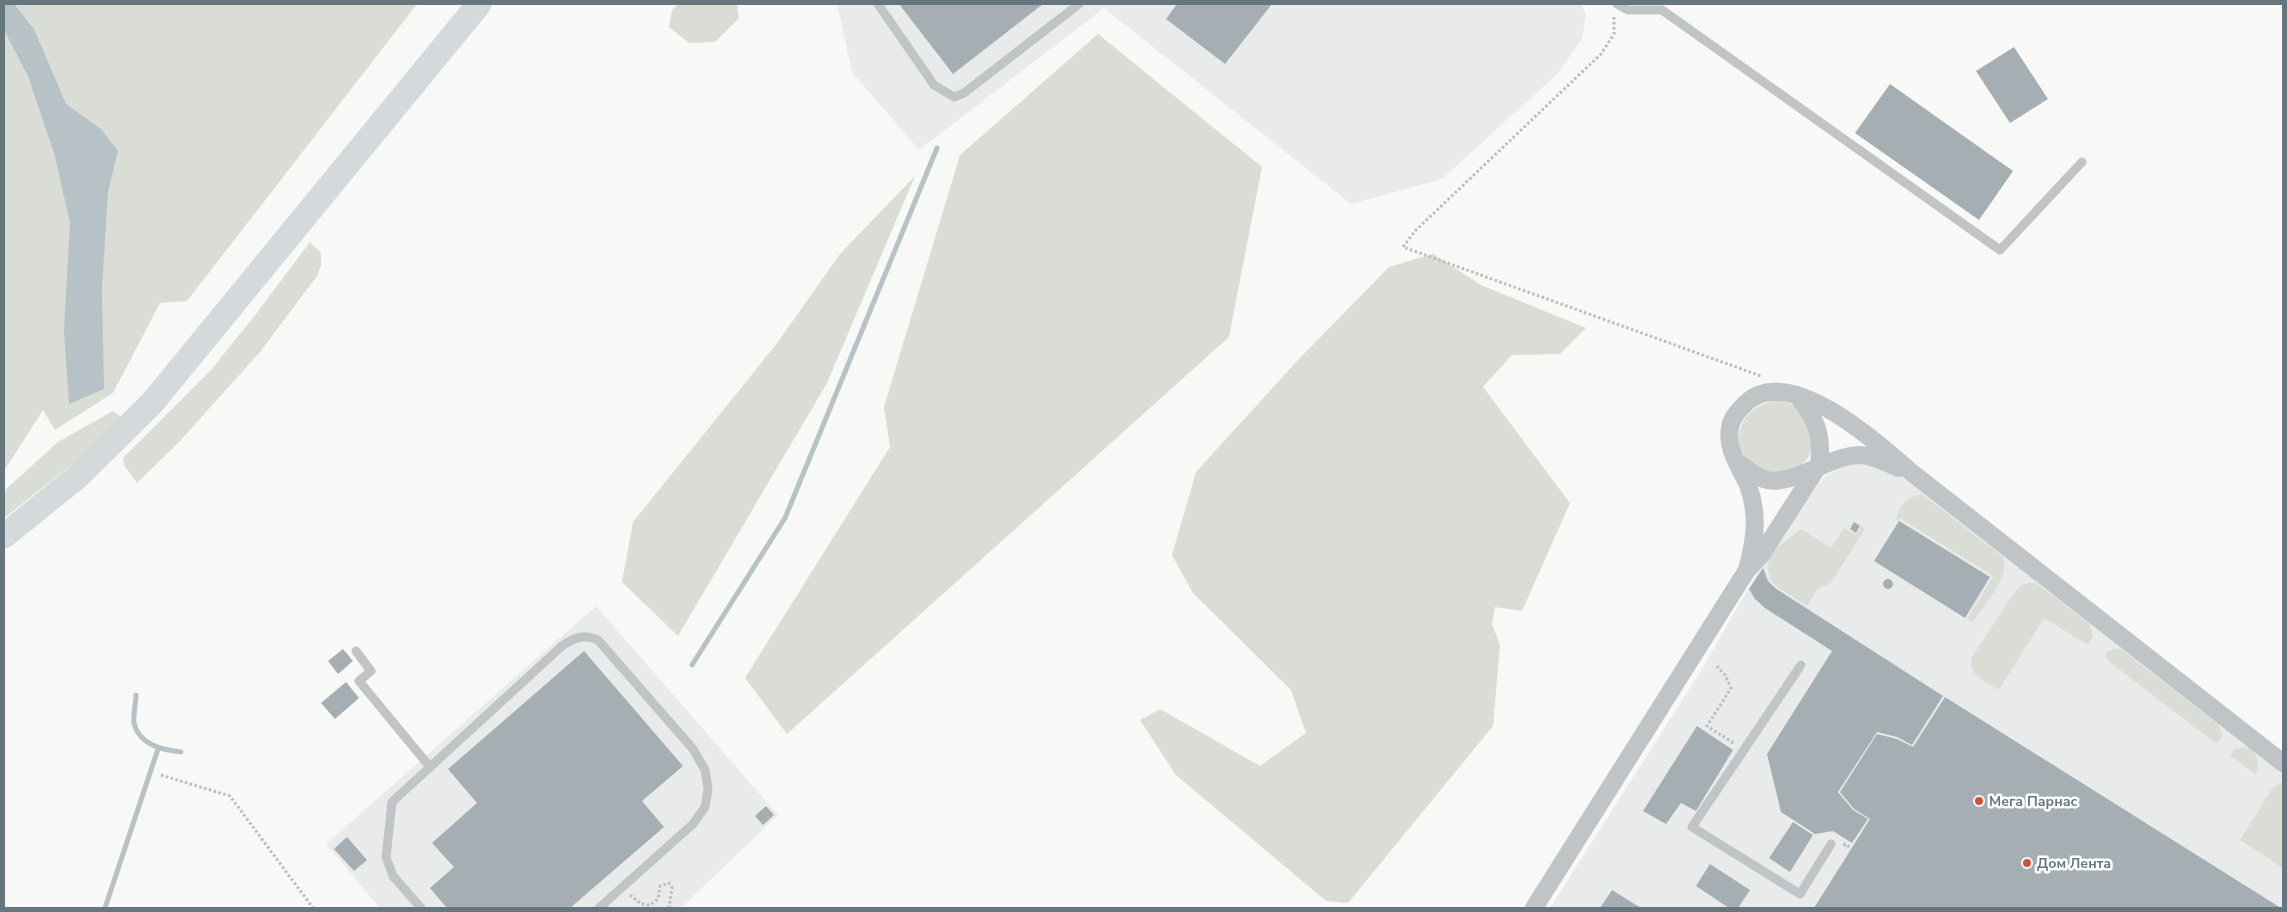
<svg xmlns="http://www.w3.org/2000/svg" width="2287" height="912" font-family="'Nunito Sans',sans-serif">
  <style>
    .built { fill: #e9eaea }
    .green { fill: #d9ddd6 }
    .water { fill: #b6c2c5 }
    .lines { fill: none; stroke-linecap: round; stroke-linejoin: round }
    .stream { stroke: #b6c2c5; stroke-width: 5 }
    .building { fill: #a5aeb3 }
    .path { stroke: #babdbf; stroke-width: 3; stroke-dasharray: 2.5 2.5; stroke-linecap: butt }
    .lane { stroke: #c0c4c7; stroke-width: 9 }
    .street { stroke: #c0c4c7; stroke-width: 18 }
    .secondary { stroke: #d4d9db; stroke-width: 25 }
    .poi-dot { fill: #d3513b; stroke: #fff; stroke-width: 2 }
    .labels { text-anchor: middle; stroke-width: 5; stroke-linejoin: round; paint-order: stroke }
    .poi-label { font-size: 14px; font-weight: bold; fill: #66767e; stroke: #fff; text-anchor: start }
  </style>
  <rect width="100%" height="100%" fill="#f8f8f6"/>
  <!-- built -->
  <path class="built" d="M 837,4 L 1581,4 L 1586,15 L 1582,39 L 1557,74 L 1442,179 L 1351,204 L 1104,8 L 919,150 L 852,72 Z
    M 1848,464 L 1870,464 L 1907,479 L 2283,772 L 2283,908 L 1550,908 L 1702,669 L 1777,538 L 1825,476 Z
    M 596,606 L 778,815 L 681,908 L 380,908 L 326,844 Z"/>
  <!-- green -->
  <path class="green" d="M 4,4 L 417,4 L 187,301 L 160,303 L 113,393 L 55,430 L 43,410 L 4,471 Z
    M 678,4 L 737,4 L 739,18 L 715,42 L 689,43 L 669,27 L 672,10 Z
    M 1098,34 L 1262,167 L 1229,337 L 787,734 L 745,678 L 890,447 L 884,407 L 960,155 Z
    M 915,176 L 827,383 L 678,636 L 622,582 L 633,522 L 778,342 L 840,254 Z
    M 310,242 L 321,253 L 321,265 L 317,276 L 260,352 L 180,441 L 137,483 L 124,465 L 123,458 L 211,370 L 256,314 Z
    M 1433,254 L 1481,285 L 1586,328 L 1560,354 L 1512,355 L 1483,387 L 1570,503 L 1522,611 L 1495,607 L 1492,624 L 1500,645 L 1493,726 L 1348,903 L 1326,901 L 1176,775 L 1140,720 L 1160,709 L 1260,766 L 1306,733 L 1291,690 L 1193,593 L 1172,555 L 1196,472 L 1297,361 L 1389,267 Z
    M 1777,400 C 1796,403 1799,407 1807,424 C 1809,430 1814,437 1813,442 C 1811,479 1755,484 1742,452 C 1731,425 1752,404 1777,400 Z
    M 113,411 L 122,417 L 74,463 L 4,518 L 4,491 L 58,442 Z
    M 1923,495 L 2003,557 C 2010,578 1984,605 1973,622 L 1967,619 L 1993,576 L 1900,518 L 1898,521 L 1896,520 C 1898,506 1909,494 1923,495 Z
    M 1862,526 L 1865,529 L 1830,584 L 1818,588 L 1807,606 L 1777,587 L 1771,580 L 1768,571 L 1769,554 L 1801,529 L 1831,548 L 1844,528 L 1856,535 Z
    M 2029,583 L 2036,583 L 2090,624 L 2093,636 L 2088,645 L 2044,618 L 2000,688 L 1997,689 C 1984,681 1967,674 1972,657 L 2016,590 L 2022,585 Z
    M 2115,648 L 2122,650 L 2219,725 L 2222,734 L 2220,741 L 2214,742 L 2107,660 L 2105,653 Z
    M 2242,747 C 2258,748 2260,762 2256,775 L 2230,755 L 2235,749 Z
    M 2283,782 L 2283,868 L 2240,840 L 2273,787 Z"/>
  <!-- water -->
  <path class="water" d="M 4,4 L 14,4 L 34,29 L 66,104 L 101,129 L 118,151 L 108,192 L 102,288 L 104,389 L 69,404 L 64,331 L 70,222 L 54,153 L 28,76 L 4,30 Z"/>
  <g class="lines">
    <!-- stream -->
    <path class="stream" d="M 692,665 L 785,518 L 937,148
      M 136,695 C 136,703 133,714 134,723 C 139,745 163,750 181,752
      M 105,908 L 158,749"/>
  </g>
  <!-- building -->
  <path class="building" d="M 899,4 L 1043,4 L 953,74 Z
    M 1177,4 L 1272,4 L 1225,64 L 1166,19 Z
    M 2014,47 L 2048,99 L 2010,123 L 1976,71 Z
    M 1890,84 L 2013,171 L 1979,220 L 1855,133 Z
    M 1899,521 L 1990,577 L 1965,618 L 1874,561 Z
    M 1854,522 L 1860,526 L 1856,533 L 1850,529 Z
    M 1763,568 L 1768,581 L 1775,588 L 1943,696 L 1912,745 L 1897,737 L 1877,732 L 1838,792 L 1853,810 L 1868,819 L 1852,843 L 1833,831 L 1815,834 L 1781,812 L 1767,754 L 1832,651 L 1765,608 L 1755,599 L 1749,589 Z
    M1883 584a5 5 0 1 1 10 0a5 5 0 1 1-10 0Z
    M 343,649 L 353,661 L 338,674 L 328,661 Z
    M 584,651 L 683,766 L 642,801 L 664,827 L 570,908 L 447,908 L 430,888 L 454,867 L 432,843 L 477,803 L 448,769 Z
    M 346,682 L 359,698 L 335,719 L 321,703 Z
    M 1945,697 L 2281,908 L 1814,908 L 1870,819 L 1854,809 L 1840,792 L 1877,734 L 1897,739 L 1913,747 Z
    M 1697,726 L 1733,750 L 1696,811 L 1681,803 L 1666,824 L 1643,811 Z
    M 766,806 L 774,815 L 763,825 L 755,816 Z
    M 1793,822 L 1813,835 L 1790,872 L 1769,858 Z
    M 347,837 L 367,860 L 354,871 L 334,849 Z
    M 1710,864 L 1750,890 L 1738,908 L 1729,908 L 1696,886 Z
    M 1612,890 L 1641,908 L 1600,908 Z"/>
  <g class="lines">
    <!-- path -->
    <path class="path" d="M 1614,17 L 1614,34 L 1601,54 L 1415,231 L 1403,247 L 1761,376
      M 1717,666 L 1725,675 L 1731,688 L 1707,726 L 1735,744
      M 161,775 L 230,796 L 313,908
      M 1844,846 L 1845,844 L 1851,848
      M 630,895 L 641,904 L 650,905 L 658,899 L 660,886 L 669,883 L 672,888 L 669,908"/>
    <!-- lane -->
    <path class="lane" d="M 878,4 L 934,85 L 954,97 L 964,93 L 1079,4
      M 1617,4 L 1628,10 L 1662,10 L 2000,250 L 2082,162
      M 356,651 L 371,671 L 359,681 L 430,767
      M 1801,665 L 1692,827 L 1800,894 L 1831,844
      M 421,908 L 393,876 L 386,857 L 392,802 L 563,645 C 576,637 584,634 598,640 L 693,749 L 705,770 L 708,789 L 705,807 L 693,824 L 599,908"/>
    <!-- street -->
    <path class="street" d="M 1737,462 C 1746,468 1755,477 1767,480 C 1794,486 1828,456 1859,455 C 1872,455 1887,463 1899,468
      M 1747,570 C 1755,540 1759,515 1748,485 C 1740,467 1726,449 1730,428 C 1731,418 1739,410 1746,403 C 1789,362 1879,444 1911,472 L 2283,763
      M 1534,908 L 1747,570 L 1761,555 L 1819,465 C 1823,434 1816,419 1797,395"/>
    <!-- secondary -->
    <path class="secondary" d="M 4,536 L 77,477 L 152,403 L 479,4"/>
  </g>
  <!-- markers -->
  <g class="poi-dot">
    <circle cx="1979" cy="801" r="5"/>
    <circle cx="2027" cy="863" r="5"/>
  </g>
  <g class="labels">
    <!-- poi labels -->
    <g class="poi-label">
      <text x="1989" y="806">Мега Парнас</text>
      <text x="2037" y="868">Дом Лента</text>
    </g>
  </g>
  <!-- border -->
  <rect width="2287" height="912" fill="none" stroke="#66767e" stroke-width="10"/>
</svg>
